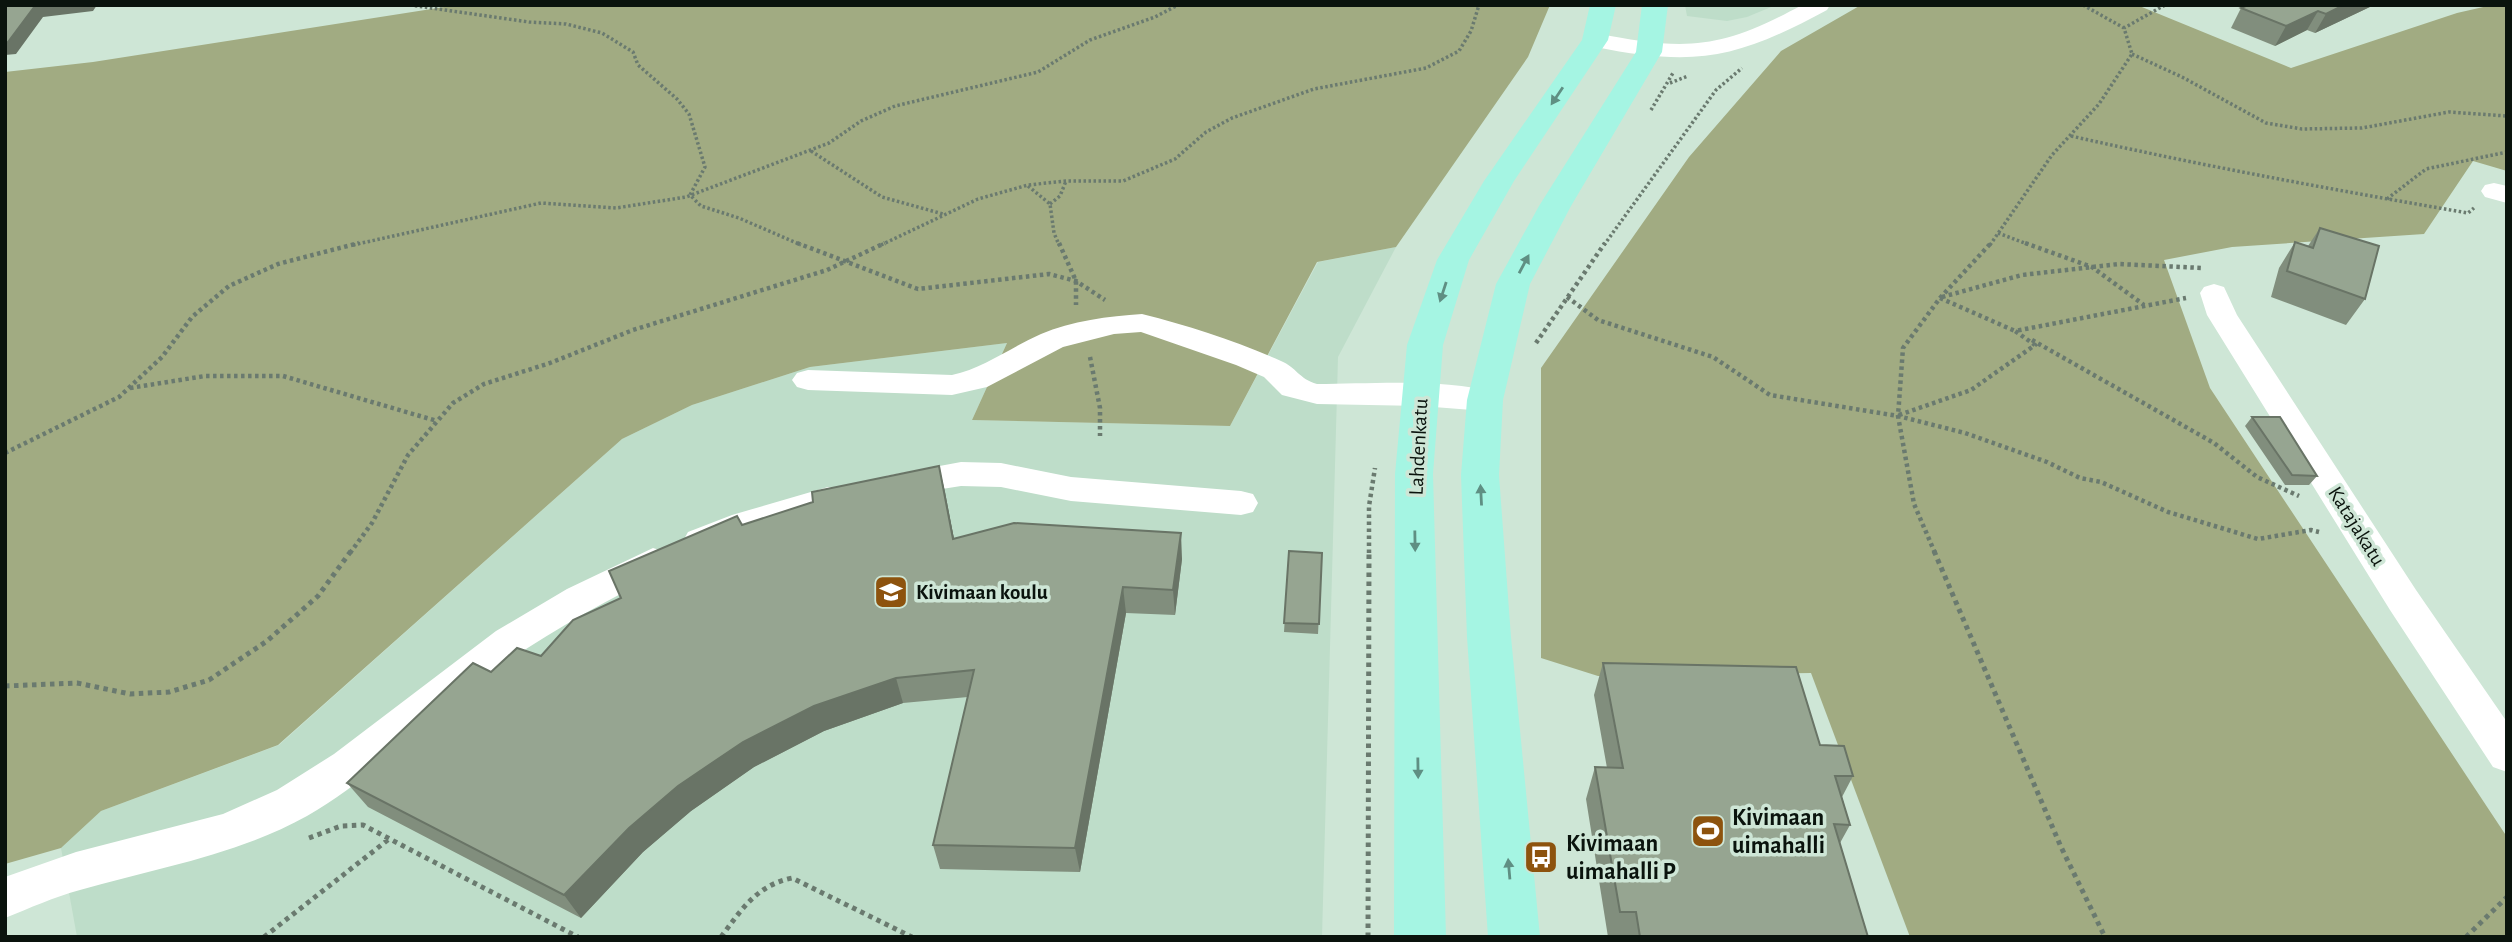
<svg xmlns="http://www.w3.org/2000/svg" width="2512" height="942" font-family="'Alegreya Sans',sans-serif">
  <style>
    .built { fill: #beddc9 }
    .forest { fill: #a1ab82 }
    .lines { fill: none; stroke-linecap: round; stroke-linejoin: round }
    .path-far2 { stroke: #6a7a6f; stroke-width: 3.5; stroke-dasharray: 2.5 2.5; stroke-linecap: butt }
    .path-far1 { stroke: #6a7a6f; stroke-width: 4.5; stroke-dasharray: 3.5 3.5; stroke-linecap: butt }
    .path { stroke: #6a7a6f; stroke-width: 5; stroke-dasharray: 4.5 4.5; stroke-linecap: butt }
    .minor { fill: #fff; fill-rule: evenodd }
    .major { fill: #a5f5e3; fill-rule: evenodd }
    .wall { fill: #818e7d }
    .shaded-wall { fill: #697466 }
    .building { fill: #96a591; stroke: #697466; stroke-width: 2 }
    .oneway { fill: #5f8f83 }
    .labels { text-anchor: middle; stroke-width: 7; stroke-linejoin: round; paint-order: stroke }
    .street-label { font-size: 21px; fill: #0a130d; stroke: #cee6d6 }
    .poi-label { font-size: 21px; font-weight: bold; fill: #0a130d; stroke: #cee6d6; text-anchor: start }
    .near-poi-label { font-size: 24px; font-weight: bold; fill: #0a130d; stroke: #cee6d6; text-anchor: start }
  </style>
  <rect width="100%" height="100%" fill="#cee6d6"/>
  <!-- built -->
  <path class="built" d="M 1685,5 L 1776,5 L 1747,17 L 1727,21 L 1687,16 Z
    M 1396,247 L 1338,357 L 1322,937 L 77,937 L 61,848 L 101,811 L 279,745 L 622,439 L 692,405 L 810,367 L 1007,343 L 972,420 L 1230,426 L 1318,262 Z"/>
  <!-- forest -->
  <path class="forest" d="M 457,5 L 1550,5 L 1528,57 L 1396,247 L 1317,262 L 1230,426 L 972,420 L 1007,343 L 810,367 L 692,405 L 622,439 L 278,745 L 101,811 L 61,848 L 5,864 L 5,72 L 93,62 Z
    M 1861,5 L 2137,5 L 2291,68 L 2457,13 L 2492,5 L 2507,5 L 2507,171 L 2473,161 L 2424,234 L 2232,247 L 2164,260 L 2210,388 L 2507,837 L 2507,937 L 1910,937 L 1811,673 L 1598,676 L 1541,658 L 1541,368 L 1689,157 L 1781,51 Z"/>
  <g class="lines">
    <!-- path-far2 -->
    <path class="path-far2" d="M 410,5 L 529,22 L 566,24 L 602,33 L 633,52 L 638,65 L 677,99 L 689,114 L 705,167 L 690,195 L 701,206 L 739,218 L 801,245
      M 2083,5 L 2124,28
      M 2132,54 L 2182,77 L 2266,123 L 2302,129 L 2362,128 L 2449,112 L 2507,116
      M 1670,83 L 1688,76
      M 1651,110 L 1673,73
      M 2071,136 C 2203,166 2335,190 2468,213 L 2474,208
      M 811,151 L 882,197 L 943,214
      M 1028,186 L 1050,204 L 1054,233 L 1059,245
      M 2387,199 L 2426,169 L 2507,152
      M 1050,204 L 1060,196 L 1066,181
      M 1998,233 L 2030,245
      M 353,245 L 541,203 L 616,208 L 686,197 L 829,143 L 861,121 L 895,106 L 1038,72 L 1090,40 L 1155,17 L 1178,5
      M 881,245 L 978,199 L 1028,185 L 1066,181 L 1123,181 L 1175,159 L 1206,132 L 1232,118 L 1314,89 L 1426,68 L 1459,51 L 1471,31 L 1479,5
      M 1604,245 L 1716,90 L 1742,68
      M 1990,245 L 2052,155 L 2099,104 L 2132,54 L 2124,28 L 2165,5"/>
    <!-- path-far1 -->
    <path class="path-far1" d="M 797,243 L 918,289 L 1049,274 L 1076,281 L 1105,300
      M 1059,243 L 1076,281 L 1076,305
      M 2025,243 L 2092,267 L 2144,305
      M 1567,297 L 1598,320 L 1713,357 L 1770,395 L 1898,416 L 1965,433 L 2047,462 L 2080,478 L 2101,482 L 2168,512 L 2258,539 L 2311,530 L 2319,532
      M 1942,297 L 2022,275 L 2119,264 L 2203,268
      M 1940,298 L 2015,331
      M 2032,340 L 2214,443 L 2257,477 L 2299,496
      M 1536,343 L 1605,243
      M 1090,357 L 1100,408 L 1100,436
      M 130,388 L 205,376 L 283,376 L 437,421
      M 1899,415 L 1971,390 L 2035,345 L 2015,331 L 2186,298
      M 5,453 L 119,397 L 162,357 L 192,317 L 229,286 L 278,264 L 359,243
      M 350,553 L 372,523 L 408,455 L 453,403 L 484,384 L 550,363 L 633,330 L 827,270 L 885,243
      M 1369,553 L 1369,506 L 1375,468
      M 1935,553 L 1914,504 L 1898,416 L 1903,348 L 1940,298 L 1991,243"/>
    <!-- path -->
    <path class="path" d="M 1934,551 L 2061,847 L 2105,937
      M 5,686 L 77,683 L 130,694 L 169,692 L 209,680 L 267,641 L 318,596 L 351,551
      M 309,838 L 341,826 L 363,825 L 578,937
      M 264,937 L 389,839
      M 721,937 C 741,910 757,885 792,878 L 912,937
      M 1368,937 L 1369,551
      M 2466,937 L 2507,897"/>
    <!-- minor -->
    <path class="minor" d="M 1802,5 L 1830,5 L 1827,10 C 1736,59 1697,67 1595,47 L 1587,45 L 1584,40 L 1587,35 L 1595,33 C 1686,51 1720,50 1802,5 Z
      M 2494,183 L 2507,186 L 2507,203 L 2485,197 L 2481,191 L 2485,185 Z
      M 2214,284 L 2224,287 L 2237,315 L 2416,590 L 2507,722 L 2507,772 L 2493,767 L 2390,610 L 2207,315 L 2200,293 L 2204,287 Z
      M 1142,314 C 1190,326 1236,341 1281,361 C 1296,367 1299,379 1317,384 C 1371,384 1445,378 1496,393 L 1501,400 L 1496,407 L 1485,411 L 1421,406 L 1317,404 L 1282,395 L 1264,377 L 1236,365 L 1141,332 L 1114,334 L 1063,347 L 987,387 L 952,395 L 808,390 L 797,387 L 792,380 L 797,373 L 808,370 L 952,375 C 984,368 1011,347 1041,334 C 1071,321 1109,316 1142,314 Z
      M 961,462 L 1001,463 L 1071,477 L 1241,491 L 1253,494 L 1258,503 L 1253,512 L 1241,515 L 1071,501 L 1001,487 L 961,486 L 898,496 L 886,492 L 881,484 L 886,476 Z
      M 828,487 L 840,490 L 845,499 L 840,508 L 756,533 L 700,554 L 688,550 L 683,541 L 688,532 L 732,515 Z
      M 653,548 L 666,552 L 671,561 L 666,570 C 607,601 549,631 496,670 C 432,717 376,776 307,816 C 237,855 156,868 80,890 C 54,897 30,908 5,918 L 5,877 L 76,852 L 223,814 L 277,790 L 334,754 L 496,631 L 567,589 Z"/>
    <!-- major -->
    <path class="major" d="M 1590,5 L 1616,5 L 1608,40 L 1514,181 L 1469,260 L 1443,345 L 1433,474 L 1446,937 L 1394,937 L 1395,474 L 1407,345 L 1437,260 L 1484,181 L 1582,40 Z
      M 1642,5 L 1668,5 L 1662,52 L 1571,206 L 1530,284 L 1503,400 L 1499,475 L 1511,637 L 1540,937 L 1488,937 L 1467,637 L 1461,475 L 1467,400 L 1496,284 L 1539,206 L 1636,52 Z"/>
  </g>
  <!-- wall -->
  <path class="wall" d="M 2248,5 L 2374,5 L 2315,33 L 2307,30 L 2275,46 L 2231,28 L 2241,8 Z
    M 2320,228 L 2365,299 L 2346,325 L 2271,297 L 2279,268 L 2295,242 L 2308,246 Z
    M 2252,417 L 2317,476 L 2309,485 L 2285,485 L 2245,426 Z
    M 939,466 L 954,539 L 1182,559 L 1175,615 L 1126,613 L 1080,872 L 940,869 L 933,845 L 968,697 L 903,703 L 824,731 L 754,767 L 691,811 L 643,852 L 581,918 L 368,807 L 347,783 L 491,672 L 541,656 L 621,598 Z
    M 1289,551 L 1322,553 L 1318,634 L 1284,632 Z
    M 1603,663 L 1820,745 L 1853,776 L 1842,797 L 1850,825 L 1840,843 L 1868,937 L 1608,937 L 1586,799 L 1595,767 L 1607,768 L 1594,695 Z"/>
  <!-- shaded-wall -->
  <path class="shaded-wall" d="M 42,5 L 97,5 L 93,11 L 43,17 L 16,54 L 5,55 L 5,43 L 35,6 Z
    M 2344,5 L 2374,5 L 2315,33 L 2326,14 Z
    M 2318,11 L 2307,30 L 2275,46 L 2286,26 Z
    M 939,466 L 945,492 L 959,565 L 953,539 Z
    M 1181,533 L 1182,559 L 1175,615 L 1173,590 Z
    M 1123,587 L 1126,613 L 1080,872 L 1075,848 Z
    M 896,678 L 903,703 L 824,731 L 754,767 L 691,811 L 643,852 L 581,918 L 564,895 L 629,828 L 678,786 L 743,742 L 814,706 Z"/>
  <!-- building -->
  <path class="building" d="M 5,5 L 42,5 L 35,6 L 8,42 L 5,43 Z
    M 2248,5 L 2344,5 L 2326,14 L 2318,11 L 2286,26 L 2241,8 Z
    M 2320,228 L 2379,246 L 2365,299 L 2287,271 L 2295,242 L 2313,248 Z
    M 2252,417 L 2280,417 L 2317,476 L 2292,475 Z
    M 939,466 L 953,539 L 1014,523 L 1181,533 L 1173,590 L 1123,587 L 1075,848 L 933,845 L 974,670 L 896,678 L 814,706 L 743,742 L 678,786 L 629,828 L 564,895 L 347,783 L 473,663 L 491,672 L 517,648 L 541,656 L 573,620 L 621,598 L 609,571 L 737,516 L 742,525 L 813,502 L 812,492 Z
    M 1289,551 L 1322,553 L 1319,624 L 1284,623 Z
    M 1603,663 L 1796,667 L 1820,745 L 1844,746 L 1853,776 L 1835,776 L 1850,825 L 1834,824 L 1868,937 L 1640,937 L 1636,912 L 1620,912 L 1595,767 L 1623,768 Z"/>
  <!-- one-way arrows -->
  <defs><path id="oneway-solid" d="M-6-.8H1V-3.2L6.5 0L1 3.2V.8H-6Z" transform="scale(1.75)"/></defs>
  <g class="oneway">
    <use href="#oneway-solid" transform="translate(1557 96) rotate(124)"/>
    <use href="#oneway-solid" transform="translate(1524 264) rotate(-62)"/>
    <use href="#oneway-solid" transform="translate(1443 292) rotate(108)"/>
    <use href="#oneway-solid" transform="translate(1481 495) rotate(-93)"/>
    <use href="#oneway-solid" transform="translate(1415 541) rotate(89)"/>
    <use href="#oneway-solid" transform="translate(1418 768) rotate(89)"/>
    <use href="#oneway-solid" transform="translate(1509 869) rotate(-95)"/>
  </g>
  <!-- icons -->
  <defs>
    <g id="school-square" transform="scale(1.75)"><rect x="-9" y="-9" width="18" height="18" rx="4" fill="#8d530e" stroke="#cee6d6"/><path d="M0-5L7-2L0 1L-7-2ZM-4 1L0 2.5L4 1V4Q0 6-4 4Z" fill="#fff"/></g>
    <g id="stadium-square" transform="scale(1.75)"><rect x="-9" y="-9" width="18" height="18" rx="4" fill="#8d530e" stroke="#cee6d6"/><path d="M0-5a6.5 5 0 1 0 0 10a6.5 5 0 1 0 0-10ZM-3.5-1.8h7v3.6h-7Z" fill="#fff"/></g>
    <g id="bus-square" transform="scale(1.75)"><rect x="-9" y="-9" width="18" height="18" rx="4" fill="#8d530e" stroke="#cee6d6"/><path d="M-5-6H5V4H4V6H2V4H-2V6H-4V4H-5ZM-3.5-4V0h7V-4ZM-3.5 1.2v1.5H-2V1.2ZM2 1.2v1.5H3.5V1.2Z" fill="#fff"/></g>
  </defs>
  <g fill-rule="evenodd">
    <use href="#school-square" x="891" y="592"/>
    <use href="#stadium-square" x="1708" y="831"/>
    <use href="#bus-square" x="1541" y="857"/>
  </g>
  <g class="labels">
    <!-- street labels -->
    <g class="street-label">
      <text transform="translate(1418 447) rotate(-87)" y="7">Lahdenkatu</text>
      <text transform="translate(2357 526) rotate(58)" y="7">Katajakatu</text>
    </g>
    <!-- poi labels -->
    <g class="poi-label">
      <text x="916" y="599">Kivimaan koulu</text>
    </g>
    <!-- near-poi labels -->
    <g class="near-poi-label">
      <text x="1732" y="825">Kivimaan<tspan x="1732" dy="28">uimahalli</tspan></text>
      <text x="1566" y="851">Kivimaan<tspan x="1566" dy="28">uimahalli P</tspan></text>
    </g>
  </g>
  <!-- border -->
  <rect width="2512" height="942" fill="none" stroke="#0a130d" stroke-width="14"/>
</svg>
